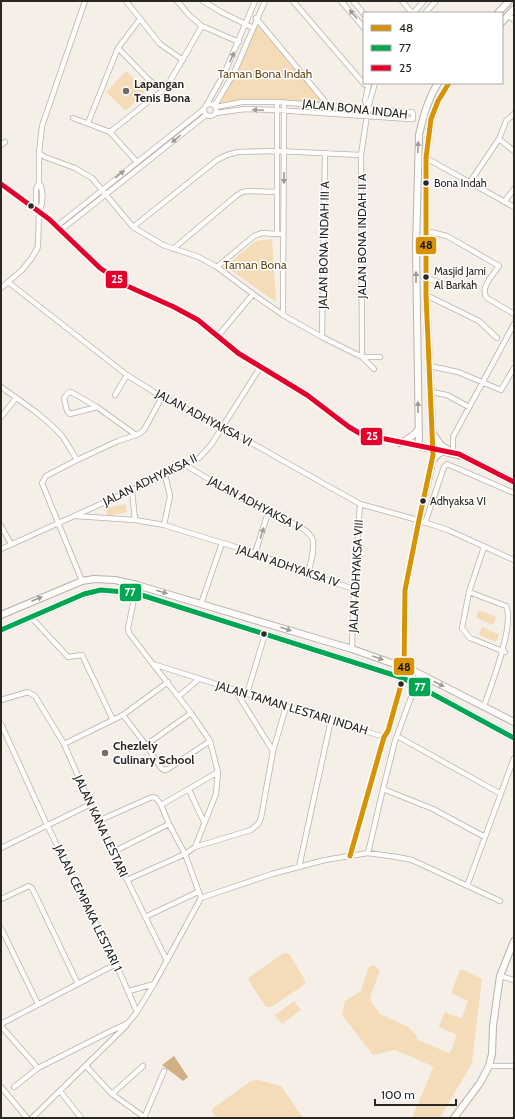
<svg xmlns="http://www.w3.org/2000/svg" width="515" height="1119" font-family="Cabin,sans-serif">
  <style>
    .green { fill: #f4dcb9 }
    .water { fill: #cfb185 }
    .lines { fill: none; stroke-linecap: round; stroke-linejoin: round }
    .minor-casing { stroke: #b7b2ac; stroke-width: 6 }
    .tertiary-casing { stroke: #b7b2ac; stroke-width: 7 }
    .secondary-casing { stroke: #b7b2ac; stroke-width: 8 }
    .minor { stroke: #fefdfb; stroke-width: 4.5 }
    .tertiary { stroke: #fefdfb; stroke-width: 5.5 }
    .secondary { stroke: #fefdfb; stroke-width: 6 }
    .bus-1-casing { stroke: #fff; stroke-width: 8 }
    .bus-2-casing { stroke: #fff; stroke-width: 8 }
    .bus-3-casing { stroke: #fff; stroke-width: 8 }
    .bus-1 { stroke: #d89305; stroke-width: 5 }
    .bus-2 { stroke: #00a651; stroke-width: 5 }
    .bus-3 { stroke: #e4002b; stroke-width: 5 }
    .oneway { fill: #9f9c98 }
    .poi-dot { fill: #716c66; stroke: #fff; stroke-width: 1.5 }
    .bus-dot { fill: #2a2620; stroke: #fff; stroke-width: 1.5 }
    .labels { text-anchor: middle; stroke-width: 3; stroke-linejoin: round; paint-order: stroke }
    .bus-label { font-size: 11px; fill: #2a2620; stroke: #fff; text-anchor: start }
    .park-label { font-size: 12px; fill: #674a1c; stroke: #fff }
    .poi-label { font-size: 12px; font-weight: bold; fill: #2a2620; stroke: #fff; text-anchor: start }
    .street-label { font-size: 12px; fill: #2a2620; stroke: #fff }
    .line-badge { stroke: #fff; stroke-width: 1.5 }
    .badge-label { font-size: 11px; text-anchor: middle; font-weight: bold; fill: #fff }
    .pale-badge-label { font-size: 11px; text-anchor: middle; font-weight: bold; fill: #111 }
  </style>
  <rect width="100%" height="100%" fill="#f5efe7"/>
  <!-- green -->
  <path class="green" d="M 257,22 L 323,103 L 243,100 L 218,104 L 236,74 Z
    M 126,71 L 146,90 L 126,111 L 106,92 Z
    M 272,239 L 276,302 L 225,266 L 256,241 Z
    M 125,504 L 127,512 L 108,516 L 106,508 Z
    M 479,610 L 496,617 L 493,625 L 476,618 Z
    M 482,627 L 499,634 L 496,642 L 479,635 Z
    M 284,953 L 287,953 L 290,955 L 306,982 L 301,987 L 271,1007 L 266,1007 L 249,981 L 248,978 Z
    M 371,966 L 375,966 L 380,971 L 370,997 L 372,1003 L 380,1014 L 408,1027 L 415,1034 L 418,1040 L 449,1053 L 451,1051 L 457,1035 L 439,1027 L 439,1026 L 445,1012 L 460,1018 L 462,1018 L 468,1001 L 451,993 L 460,970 L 464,970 L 482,979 L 472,1063 L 440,1118 L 412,1118 L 433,1068 L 432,1066 L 395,1050 L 373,1055 L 343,1016 L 342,1014 L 345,1001 L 361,991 L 368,968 Z
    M 294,1001 L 301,1010 L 282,1024 L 275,1015 Z
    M 257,1080 L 281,1086 L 303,1118 L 216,1118 L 212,1111 L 213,1108 L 251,1081 Z"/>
  <!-- water -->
  <path class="water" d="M 174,1056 L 188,1077 L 183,1081 L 162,1065 Z"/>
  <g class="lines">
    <!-- minor casing -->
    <g class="minor-casing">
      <path id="minor" d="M 126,1 L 160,44 L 183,60
        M 177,1 L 190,16 L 202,26 L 239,42
        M 203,1 L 221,12 L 253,28
        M 293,1 L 364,84 L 368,86
        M 341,1 L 364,28
        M 353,1 L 364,14
        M 402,1 L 412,13
        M 413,13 L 424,1
        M 425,13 L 436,1
        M 508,15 L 514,20
        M 256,18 L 328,105
        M 118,48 L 149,80 L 163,90
        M 277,102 L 277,234 L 283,234
        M204 110a6 6 0 1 1 12 0a6 6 0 1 1-12 0Z
        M 207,104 L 225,72 L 255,1
        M 215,105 L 234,73 L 265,1
        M 216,107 L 242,102 L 277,102 L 409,112 L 412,112 L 413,114 L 413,119 L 409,119 L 277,110 L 245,109 L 216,113
        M 368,108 L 365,101 L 369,83
        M 514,114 L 506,121 L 499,139 L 514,151
        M 73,118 L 110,132 L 136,161
        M 88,123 L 118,48 L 140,19
        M 110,132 L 163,90 L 169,83 L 202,26
        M 1,145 L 5,142
        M 39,153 L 45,157 L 75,168 L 92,178 L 133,227 L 163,245 L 199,257 L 217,267 L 253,294 L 283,315 L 322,337 L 362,357 L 374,369
        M 426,158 L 514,207
        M 470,182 L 499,139
        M 504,202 L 514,189
        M 39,212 C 43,204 44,190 39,183
        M 57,226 L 204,109
        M 133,227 L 217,160 L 227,155 L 238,152 L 277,151 L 361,155
        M 61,230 L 206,115
        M 426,231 L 447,236 L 499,266 C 493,275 479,288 487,298 L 514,314
        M 173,249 L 236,196 L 242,192 L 248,191 L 277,192
        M 217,267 L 254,236 L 262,233 L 277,234
        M 426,278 L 444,284
        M 8,282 L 127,375 L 162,397 L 223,427 L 360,504 L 414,519 L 448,530 L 514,560
        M 1,288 L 22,270 L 31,259 L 38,247 L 39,212 L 36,204 L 36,189 L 39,183 L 39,153 L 42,126 L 85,1
        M 426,295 L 479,321 L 497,338
        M 283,315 L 284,103
        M 218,336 L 253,294
        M 322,337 L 325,153
        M 362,357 L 361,155 L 368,108 L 375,83
        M 362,357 L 380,357
        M 430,366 L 458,372 L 501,390 L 514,368
        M 1,387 C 22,402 44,416 62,436 C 67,443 72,452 77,460
        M 431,392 L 447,395 L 469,407
        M 115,395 L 127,375
        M 97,407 L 70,414 L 67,411 L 64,398 L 68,393 L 71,392 L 97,407 L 136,435
        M 1,417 L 16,398
        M 453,453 L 453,437 L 514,324
        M 185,465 C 212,481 239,498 267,512 C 280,519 305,525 312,538 C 316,546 310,565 308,574
        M 132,490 L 135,520
        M 75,516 L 135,520 L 164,525 L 255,553 L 308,574 L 354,589
        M 425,523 L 444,467 L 447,464 L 514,493
        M 164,525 L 170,496 L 165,475
        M 1,526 L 11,544
        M 484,547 L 469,592 L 462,628 L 470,638 L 505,652
        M 1,549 L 165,475 L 199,458 L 211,445 L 261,366
        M 255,553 L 268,513
        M 82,581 L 42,483 L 46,476 L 77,460 L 118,441 L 139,434 L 144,430 L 162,397
        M 137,585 L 128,628 L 129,633 L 152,663 L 191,713 L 210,741 L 218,772 L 216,794 L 195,847
        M 469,592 L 506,606 C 515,624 491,686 484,706
        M 201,604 L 222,543
        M 31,617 L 68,657 L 82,655 L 113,720
        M 352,649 L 354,589 L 360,504
        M 153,664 L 384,737
        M 235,690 L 273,751
        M 247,694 L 265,634
        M 179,696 L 199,679
        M 1,700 L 28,692 L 35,696 L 64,744 L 98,821 L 167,961
        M 123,715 L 146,745 L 161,768 L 164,770 L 168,769 L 210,741
        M 1,724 L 47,825 L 116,964 L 137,1012
        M 397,736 L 501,794
        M 64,744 L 123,715 L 168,682
        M 146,745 L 191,713
        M 383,789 L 433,809 L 485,837
        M 189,790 L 204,822
        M 161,805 L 218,772
        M 98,821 L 152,797 L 156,798 L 161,805 L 169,824 L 185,854 L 201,898
        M 1,848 L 91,804
        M 113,852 L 169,824
        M 368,853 L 383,789 L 395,741 L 416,684
        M 350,856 L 384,737 L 388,731 L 403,678 L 404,667
        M 299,867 L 331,720
        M 127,880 L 185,854 L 195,847 L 251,830 L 258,824 L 261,818 L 273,751 L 286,707
        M 467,886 L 514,758
        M 1,899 L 29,886 L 32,888 L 78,984
        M 145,917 L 198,892
        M 1,928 L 38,1004
        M 500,976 L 514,980
        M 129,991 L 154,984
        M 1,1024 L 116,964
        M 1,1026 L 38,1068 L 111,1031 L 128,1023 L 137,1012 L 154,984 L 201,898 L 272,874 L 325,860 L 368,853 L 397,857 L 412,860 L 500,901
        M 86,1066 L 112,1094 L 144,1117
        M 489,1066 L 514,1066
        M 1,1087 L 27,1118
        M 14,1087 L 38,1068
        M 60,1091 L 81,1118
        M 112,1094 L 143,1066
        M 32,1118 L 126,1026
        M 144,1118 L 164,1071"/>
    </g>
    <!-- tertiary casing -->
    <g class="tertiary-casing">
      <path id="tertiary" d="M 1,184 L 49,219 L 100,268 L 125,285 L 174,307 L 198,320 L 238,353 L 307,395 L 349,427 L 361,434 L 419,446
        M 404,667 L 405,590 L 419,520 L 431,470 L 433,455 L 433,449"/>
    </g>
    <!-- secondary casing -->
    <g class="secondary-casing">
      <path id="secondary" d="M 498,13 L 509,1
        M 502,22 L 514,9
        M 438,83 C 428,99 423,116 419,135 L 416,247 L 419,446 L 463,456 L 514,482
        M 433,434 L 441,445 L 450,451
        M 400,443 C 408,440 413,436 419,429
        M 433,449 L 426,295 L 426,158 L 431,119 L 438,101 L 449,83
        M 433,460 L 437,455 L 443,451
        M 1,615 L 82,581 L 94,579 L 115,580 L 137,585 L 352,649 L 414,671 L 514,722
        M 1,630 L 84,594 L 101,590 L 135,593 L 403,678 L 514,738
        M 454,1118 L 480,1083 L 489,1066 L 492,1054 L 493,1026 L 500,976 L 514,941"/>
    </g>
    <!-- minor -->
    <use href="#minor" class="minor"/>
    <!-- tertiary -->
    <use href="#tertiary" class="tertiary"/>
    <!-- secondary -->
    <use href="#secondary" class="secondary"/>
    <!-- bus-1 casing -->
    <g class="bus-1-casing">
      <path id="bus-1" d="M 350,856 L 384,737 L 388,731 L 403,678 L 404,667 L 405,590 L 419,520 L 433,455 L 426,295 L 426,158 L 431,119 L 438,101 L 449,83"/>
    </g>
    <!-- bus-2 casing -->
    <g class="bus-2-casing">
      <path id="bus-2" d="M 1,630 L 84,594 L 101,590 L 135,593 L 403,678 L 514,738"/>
    </g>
    <!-- bus-3 casing -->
    <g class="bus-3-casing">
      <path id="bus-3" d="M 1,184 L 49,219 L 100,268 L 125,285 L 174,307 L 198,320 L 238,353 L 307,395 L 349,427 L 361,434 L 459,454 L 514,482"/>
    </g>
    <!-- bus-1 -->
    <use href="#bus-1" class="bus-1"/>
    <!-- bus-2 -->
    <use href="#bus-2" class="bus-2"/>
    <!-- bus-3 -->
    <use href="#bus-3" class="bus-3"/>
  </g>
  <!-- one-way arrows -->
  <defs><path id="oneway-solid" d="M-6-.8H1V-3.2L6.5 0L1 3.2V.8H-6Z"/></defs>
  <g class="oneway">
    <use href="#oneway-solid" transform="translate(353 14) rotate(-130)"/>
    <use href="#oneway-solid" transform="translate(232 57) rotate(-67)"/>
    <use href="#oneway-solid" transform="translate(258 110) rotate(-178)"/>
    <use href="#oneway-solid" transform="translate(176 139) rotate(141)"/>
    <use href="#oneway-solid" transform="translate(418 147) rotate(-88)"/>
    <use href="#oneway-solid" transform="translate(120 174) rotate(-39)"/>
    <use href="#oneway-solid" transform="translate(284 178) rotate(90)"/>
    <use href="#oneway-solid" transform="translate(416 277) rotate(-90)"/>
    <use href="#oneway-solid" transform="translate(418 407) rotate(-91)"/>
    <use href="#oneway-solid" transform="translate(262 533) rotate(-72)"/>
    <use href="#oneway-solid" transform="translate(162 592) rotate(16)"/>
    <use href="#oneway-solid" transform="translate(37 599) rotate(-23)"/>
    <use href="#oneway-solid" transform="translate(286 629) rotate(17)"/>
    <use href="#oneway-solid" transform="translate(378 658) rotate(19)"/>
    <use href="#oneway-solid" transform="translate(439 684) rotate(27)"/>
  </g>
  <!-- markers -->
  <g class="poi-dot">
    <circle cx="126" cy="91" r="4"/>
    <circle cx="105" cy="753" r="4"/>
  </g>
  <g class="bus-dot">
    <circle cx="426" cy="183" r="3.5"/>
    <circle cx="31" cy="206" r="3.5"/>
    <circle cx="426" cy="277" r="3.5"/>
    <circle cx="423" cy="501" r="3.5"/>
    <circle cx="264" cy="634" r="3.5"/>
    <circle cx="401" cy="684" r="3.5"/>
  </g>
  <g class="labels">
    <!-- bus labels -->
    <g class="bus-label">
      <text x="434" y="187">Bona Indah</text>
      <text x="434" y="275">Masjid Jami<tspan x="434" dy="14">Al Barkah</tspan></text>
      <text x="430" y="505">Adhyaksa VI</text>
    </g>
    <!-- park labels -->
    <g class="park-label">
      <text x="265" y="78">Taman Bona Indah</text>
      <text x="255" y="269">Taman Bona</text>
    </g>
    <!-- poi labels -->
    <g class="poi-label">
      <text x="134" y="88">Lapangan<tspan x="134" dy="14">Tenis Bona</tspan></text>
      <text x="113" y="750">Chezlely<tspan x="113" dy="14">Culinary School</tspan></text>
    </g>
    <!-- street labels -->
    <g class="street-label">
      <text transform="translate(355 109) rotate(6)" y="4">JALAN BONA INDAH</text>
      <text transform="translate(362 236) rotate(-90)" y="4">JALAN BONA INDAH II A</text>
      <text transform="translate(324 245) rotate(-89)" y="4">JALAN BONA INDAH III A</text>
      <text transform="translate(204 418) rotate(28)" y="4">JALAN ADHYAKSA VI</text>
      <text transform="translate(150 480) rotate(-26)" y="4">JALAN ADHYAKSA II</text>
      <text transform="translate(255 504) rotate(28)" y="4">JALAN ADHYAKSA V</text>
      <text transform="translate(288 566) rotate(19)" y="4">JALAN ADHYAKSA IV</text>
      <text transform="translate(356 576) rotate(-87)" y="4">JALAN ADHYAKSA VIII</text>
      <text transform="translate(292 708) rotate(17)" y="4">JALAN TAMAN LESTARI INDAH</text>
      <text transform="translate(101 826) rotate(65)" y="4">JALAN KANA LESTARI</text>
      <text transform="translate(88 908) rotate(64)" y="4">JALAN CEMPAKA LESTARI 1</text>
    </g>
  </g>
  <g class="line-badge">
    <rect x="415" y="236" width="22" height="19" rx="4" fill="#d89305"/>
    <rect x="105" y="270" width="23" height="19" rx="4" fill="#e4002b"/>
    <rect x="360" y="427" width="23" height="19" rx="4" fill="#e4002b"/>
    <rect x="119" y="583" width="23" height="19" rx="4" fill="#00a651"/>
    <rect x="393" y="657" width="22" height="19" rx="4" fill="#d89305"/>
    <rect x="408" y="677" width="23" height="20" rx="4" fill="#00a651"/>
  </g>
  <g class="badge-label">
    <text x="117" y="283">25</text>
    <text x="372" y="440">25</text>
    <text x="130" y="596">77</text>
    <text x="420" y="691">77</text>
  </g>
  <g class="pale-badge-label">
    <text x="426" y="249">48</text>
    <text x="404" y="671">48</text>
  </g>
  <!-- border -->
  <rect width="515" height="1119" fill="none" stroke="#2a2620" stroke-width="4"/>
  <!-- legend -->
  <rect x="363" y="12" width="140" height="72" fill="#ffffff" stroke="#aaa8a6"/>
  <rect x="371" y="25" width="20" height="6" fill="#d89305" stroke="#aaa8a6"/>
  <text x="399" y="32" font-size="12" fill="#2a2620">48</text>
  <rect x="371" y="45" width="20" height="6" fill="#00a651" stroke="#aaa8a6"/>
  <text x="399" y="52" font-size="12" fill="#2a2620">77</text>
  <rect x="371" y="65" width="20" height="6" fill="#e4002b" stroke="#aaa8a6"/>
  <text x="399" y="72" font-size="12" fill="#2a2620">25</text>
  <!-- scale -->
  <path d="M375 1099v6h81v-6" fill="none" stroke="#2a2620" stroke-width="2"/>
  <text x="381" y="1099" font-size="12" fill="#2a2620" stroke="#ffffff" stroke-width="3" paint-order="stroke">100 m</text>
</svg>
